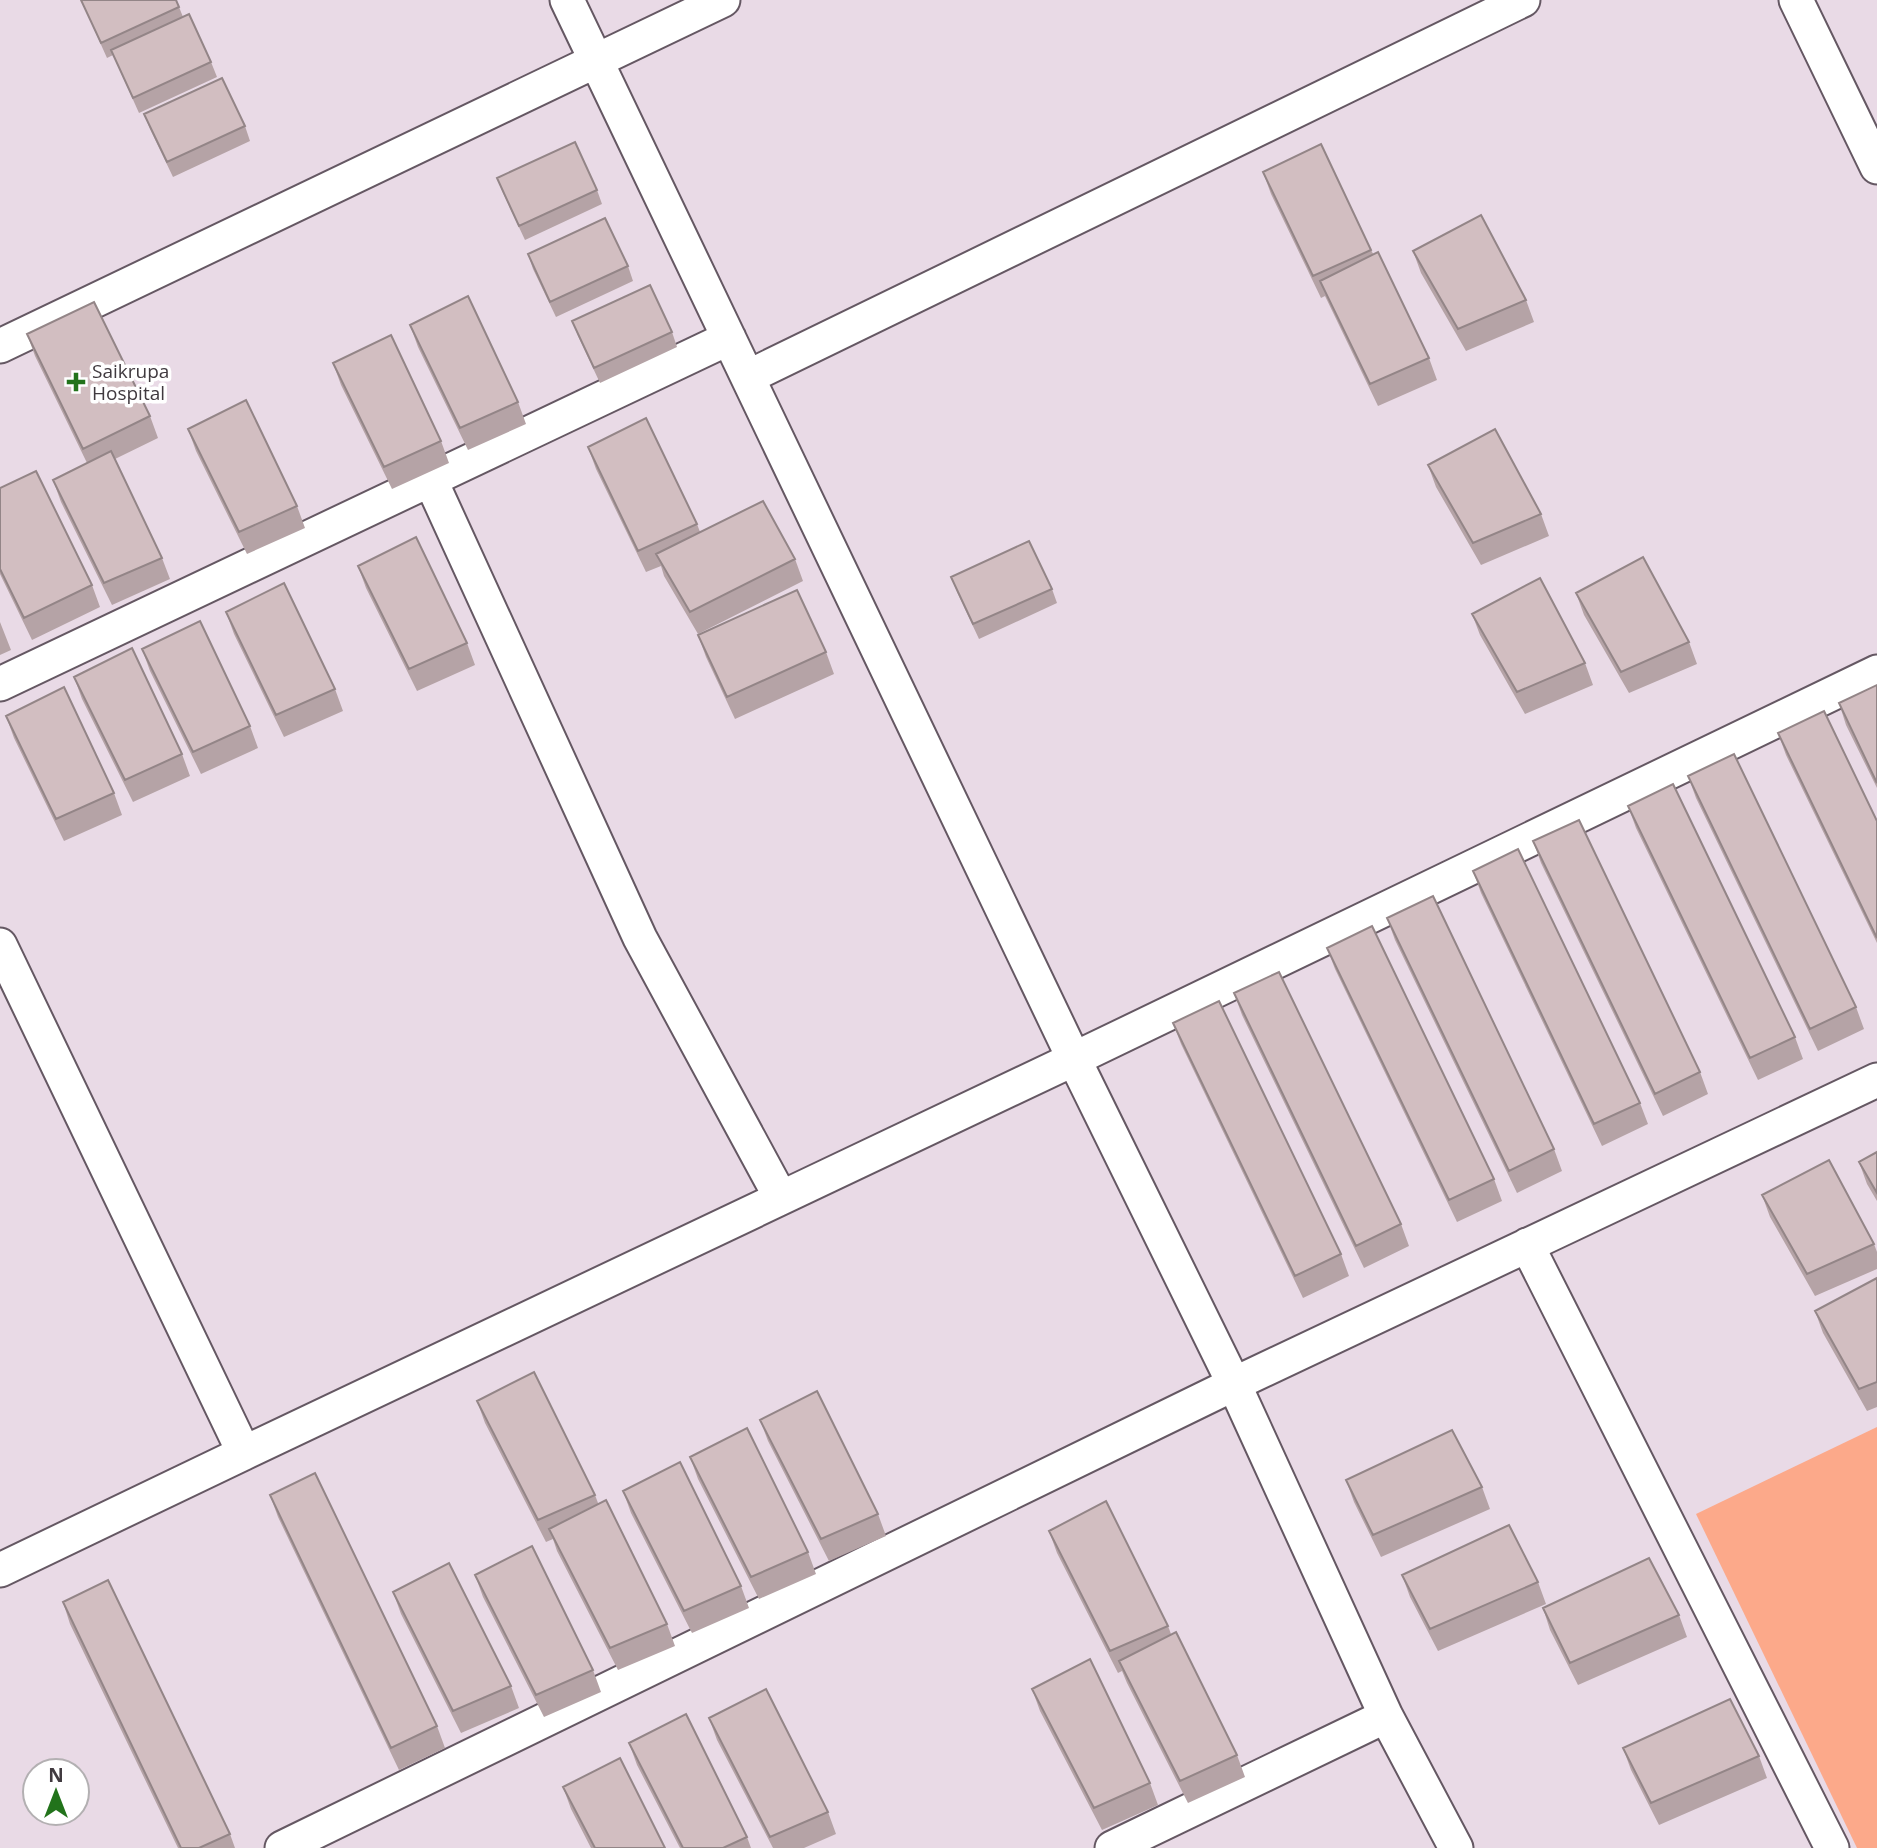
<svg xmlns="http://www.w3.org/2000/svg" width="1877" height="1848" font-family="'Open Sans',sans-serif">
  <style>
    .green { fill: #fca98a }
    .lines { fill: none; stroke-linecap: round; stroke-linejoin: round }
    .street-casing { stroke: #655863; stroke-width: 37 }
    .street { stroke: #fff; stroke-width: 33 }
    .wall { fill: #b5a3a6 }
    .building { fill: #d2bec1; stroke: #938587; stroke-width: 2 }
    .poi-dot { fill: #22731b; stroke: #fff; stroke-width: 2.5 }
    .labels { text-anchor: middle; stroke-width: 7; stroke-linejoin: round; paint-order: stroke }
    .poi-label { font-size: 19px; fill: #403a3f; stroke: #fff; text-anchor: start }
  </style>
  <rect width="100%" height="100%" fill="#e9dae6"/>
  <!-- green -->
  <path class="green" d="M 1877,1427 L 1877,1848 L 1857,1848 L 1696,1514 Z"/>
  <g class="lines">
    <!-- street casing -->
    <g class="street-casing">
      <path id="street" d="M 567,0 L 1074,1059 L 1234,1384 L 1386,1716 L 1456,1848
        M 1796,0 L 1877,167
        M 0,346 L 723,0
        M 748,377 L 1523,0
        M 430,479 L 640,938 L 781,1198
        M 0,684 L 729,338
        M 0,945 L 244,1453 L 1074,1059 L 1877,672
        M 1527,1245 L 1832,1848
        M 0,1570 L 244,1453
        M 282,1848 L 1234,1384 L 1877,1080
        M 1112,1848 L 1386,1716"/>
    </g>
    <!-- street -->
    <use href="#street" class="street"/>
  </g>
  <!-- wall -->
  <path class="wall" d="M 81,0 L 179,7 L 183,17 L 211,62 L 217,77 L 139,113 L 113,55 L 107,58 Z
    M 144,114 L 245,126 L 250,141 L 173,177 L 150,129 Z
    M 1263,172 L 1371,250 L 1429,358 L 1437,380 L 1378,406 L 1325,296 L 1321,298 L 1271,194 Z
    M 497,178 L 597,190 L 602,204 L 525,240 L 503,193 Z
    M 1413,251 L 1526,300 L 1534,322 L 1466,351 L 1421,273 Z
    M 528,254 L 628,266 L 633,281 L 556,317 L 533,269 Z
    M 572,321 L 672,332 L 677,347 L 600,383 L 578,336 Z
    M 410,325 L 518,402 L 526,424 L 468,450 L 418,347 Z
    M 27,334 L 150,416 L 158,438 L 115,459 L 162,558 L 170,579 L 112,605 L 61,502 L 53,480 L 87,463 L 35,356 Z
    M 333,363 L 441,441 L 449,463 L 392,489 L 341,385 Z
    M 188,429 L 297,506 L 305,528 L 247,554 L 196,451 Z
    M 588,447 L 697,524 L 700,532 L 795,559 L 803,581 L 698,634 L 664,576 L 661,566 L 646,572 L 596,469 Z
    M 1428,465 L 1541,514 L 1549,536 L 1481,565 L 1436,487 Z
    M 0,488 L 92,585 L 100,607 L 32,640 L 0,574 Z
    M 358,566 L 467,643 L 475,665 L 417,691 L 366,588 Z
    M 951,577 L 1052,589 L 1057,603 L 979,639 L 957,592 Z
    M 1576,593 L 1689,642 L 1697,664 L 1629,693 L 1584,615 Z
    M 226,612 L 335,689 L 343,711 L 284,737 L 234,634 Z
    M 1472,614 L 1585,663 L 1593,685 L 1525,714 L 1480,635 Z
    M 0,622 L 11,650 L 0,655 Z
    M 698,635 L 826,652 L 834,674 L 735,719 L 706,657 Z
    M 142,649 L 250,726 L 258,748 L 201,774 L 150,671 Z
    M 74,677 L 182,754 L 190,776 L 133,802 L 82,699 Z
    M 1877,685 L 1877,788 L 1846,725 L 1839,703 Z
    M 6,716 L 114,793 L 122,815 L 64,841 L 14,738 Z
    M 1778,733 L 1877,821 L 1877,943 L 1786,755 Z
    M 1688,776 L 1856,1007 L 1864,1029 L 1818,1051 L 1696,798 Z
    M 1628,806 L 1795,1037 L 1803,1059 L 1758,1080 L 1636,828 Z
    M 1533,841 L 1700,1072 L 1708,1094 L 1663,1116 L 1541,863 Z
    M 1473,871 L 1640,1103 L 1648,1124 L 1602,1146 L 1481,893 Z
    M 1387,918 L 1554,1149 L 1562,1171 L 1517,1193 L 1395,940 Z
    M 1327,948 L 1494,1179 L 1502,1201 L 1457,1222 L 1335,969 Z
    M 1234,993 L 1401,1224 L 1409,1246 L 1364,1268 L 1242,1015 Z
    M 1173,1023 L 1341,1254 L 1349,1276 L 1303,1298 L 1181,1044 Z
    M 1877,1152 L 1877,1201 L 1867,1184 L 1859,1162 Z
    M 1762,1195 L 1874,1244 L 1877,1252 L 1877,1269 L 1815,1296 L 1770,1217 Z
    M 1877,1278 L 1877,1407 L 1867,1411 L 1823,1333 L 1815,1311 Z
    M 477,1401 L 595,1495 L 598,1503 L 667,1624 L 675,1646 L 618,1670 L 557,1551 L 553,1539 L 546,1542 L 485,1423 Z
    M 760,1420 L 878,1514 L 886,1536 L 829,1561 L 768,1441 Z
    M 690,1457 L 808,1552 L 816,1574 L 759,1599 L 698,1479 Z
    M 1346,1480 L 1482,1487 L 1490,1509 L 1381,1557 L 1354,1502 Z
    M 623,1491 L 741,1586 L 749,1608 L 692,1633 L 631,1513 Z
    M 270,1495 L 437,1726 L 445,1748 L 399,1770 L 278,1517 Z
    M 1049,1531 L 1168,1626 L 1171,1634 L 1237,1755 L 1245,1777 L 1188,1803 L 1127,1683 L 1122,1671 L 1118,1673 L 1057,1553 Z
    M 475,1575 L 593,1670 L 601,1692 L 544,1717 L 483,1597 Z
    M 1402,1575 L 1538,1582 L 1546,1604 L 1438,1651 L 1410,1597 Z
    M 393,1592 L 511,1686 L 519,1708 L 461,1733 L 401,1614 Z
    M 63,1602 L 230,1834 L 235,1848 L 178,1848 L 70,1624 Z
    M 1543,1608 L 1679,1615 L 1687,1637 L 1578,1685 L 1550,1630 Z
    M 1032,1689 L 1150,1783 L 1158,1805 L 1102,1830 L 1040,1711 Z
    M 709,1718 L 828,1812 L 836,1834 L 804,1848 L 773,1848 L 717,1740 Z
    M 629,1743 L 747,1837 L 751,1848 L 680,1848 L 637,1765 Z
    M 1623,1748 L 1759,1756 L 1767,1778 L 1659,1825 L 1631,1770 Z
    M 563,1787 L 665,1848 L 591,1848 L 571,1809 Z"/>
  <!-- building -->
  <path class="building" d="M 81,0 L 176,0 L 179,7 L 101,43 Z
    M 189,14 L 211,62 L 133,98 L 111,50 Z
    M 222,78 L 245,126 L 167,162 L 144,114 Z
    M 575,142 L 597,190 L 519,226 L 497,178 Z
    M 1321,144 L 1371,250 L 1313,276 L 1263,172 Z
    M 1481,215 L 1526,300 L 1458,329 L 1413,251 Z
    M 605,218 L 628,266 L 550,302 L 528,254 Z
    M 1378,252 L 1429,358 L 1370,384 L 1320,281 Z
    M 650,285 L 672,332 L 594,368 L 572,321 Z
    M 468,296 L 518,402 L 460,428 L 410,325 Z
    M 94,302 L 150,416 L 83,449 L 27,334 Z
    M 391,335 L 441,441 L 384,467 L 333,363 Z
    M 246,400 L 297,506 L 239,532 L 188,429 Z
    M 646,418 L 697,524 L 638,551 L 588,447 Z
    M 1495,429 L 1541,514 L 1473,543 L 1428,465 Z
    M 111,451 L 162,558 L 104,583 L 53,480 Z
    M 36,471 L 92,585 L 24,618 L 0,569 L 0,488 Z
    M 763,501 L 795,559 L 690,612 L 656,554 Z
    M 416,537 L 467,643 L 409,669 L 358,566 Z
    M 1029,541 L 1052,589 L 973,624 L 951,577 Z
    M 1643,557 L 1689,642 L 1621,672 L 1576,593 Z
    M 1540,578 L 1585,663 L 1517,692 L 1472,614 Z
    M 284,583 L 335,689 L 276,715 L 226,612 Z
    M 797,590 L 826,652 L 727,697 L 698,635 Z
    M 200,621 L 250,726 L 193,752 L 142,649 Z
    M 132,648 L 182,754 L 125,780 L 74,677 Z
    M 1877,685 L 1877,783 L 1839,703 Z
    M 64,687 L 114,793 L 56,819 L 6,716 Z
    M 1824,711 L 1877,821 L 1877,938 L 1778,733 Z
    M 1734,754 L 1856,1007 L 1810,1029 L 1688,776 Z
    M 1673,784 L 1795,1037 L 1750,1058 L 1628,806 Z
    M 1579,820 L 1700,1072 L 1655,1094 L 1533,841 Z
    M 1518,849 L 1640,1103 L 1594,1124 L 1473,871 Z
    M 1433,896 L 1554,1149 L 1509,1171 L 1387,918 Z
    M 1372,926 L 1494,1179 L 1449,1200 L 1327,948 Z
    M 1279,972 L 1401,1224 L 1356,1246 L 1234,993 Z
    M 1219,1001 L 1341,1254 L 1295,1276 L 1173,1023 Z
    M 1877,1152 L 1877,1193 L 1859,1162 Z
    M 1829,1160 L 1874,1244 L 1807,1274 L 1762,1195 Z
    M 1877,1278 L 1877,1382 L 1859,1389 L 1815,1311 Z
    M 534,1372 L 595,1495 L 538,1520 L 477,1401 Z
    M 817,1391 L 878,1514 L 821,1539 L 760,1420 Z
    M 747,1428 L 808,1552 L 751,1577 L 690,1457 Z
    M 1452,1430 L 1482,1487 L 1373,1535 L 1346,1480 Z
    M 680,1462 L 741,1586 L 684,1611 L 623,1491 Z
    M 315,1473 L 437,1726 L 391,1748 L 270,1495 Z
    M 606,1500 L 667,1624 L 610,1648 L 549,1529 Z
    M 1106,1501 L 1168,1626 L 1110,1651 L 1049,1531 Z
    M 1509,1525 L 1538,1582 L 1430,1629 L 1402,1575 Z
    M 532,1546 L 593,1670 L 536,1695 L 475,1575 Z
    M 1649,1558 L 1679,1615 L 1570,1663 L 1543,1608 Z
    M 449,1563 L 511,1686 L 453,1711 L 393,1592 Z
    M 108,1580 L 230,1834 L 199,1848 L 181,1848 L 63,1602 Z
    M 1176,1632 L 1237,1755 L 1180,1781 L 1119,1661 Z
    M 1090,1659 L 1150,1783 L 1094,1808 L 1032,1689 Z
    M 766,1689 L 828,1812 L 770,1837 L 709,1718 Z
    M 1730,1699 L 1759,1756 L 1651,1803 L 1623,1748 Z
    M 686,1714 L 747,1837 L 723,1848 L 683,1848 L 629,1743 Z
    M 620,1758 L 665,1848 L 595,1848 L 563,1787 Z"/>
  <!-- markers -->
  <path class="poi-dot" d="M72.5 371.5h7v7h7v7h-7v7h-7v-7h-7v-7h7z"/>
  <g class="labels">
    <!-- poi labels -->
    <g class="poi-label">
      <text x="92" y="378">Saikrupa<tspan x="92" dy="22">Hospital</tspan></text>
    </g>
  </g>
  <!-- north arrow -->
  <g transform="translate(56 1792)"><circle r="33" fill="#ffffff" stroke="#b3b0b2" stroke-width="2"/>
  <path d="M0-5L12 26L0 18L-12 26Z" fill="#22731b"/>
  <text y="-10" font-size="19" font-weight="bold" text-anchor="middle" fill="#403a3f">N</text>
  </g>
</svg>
